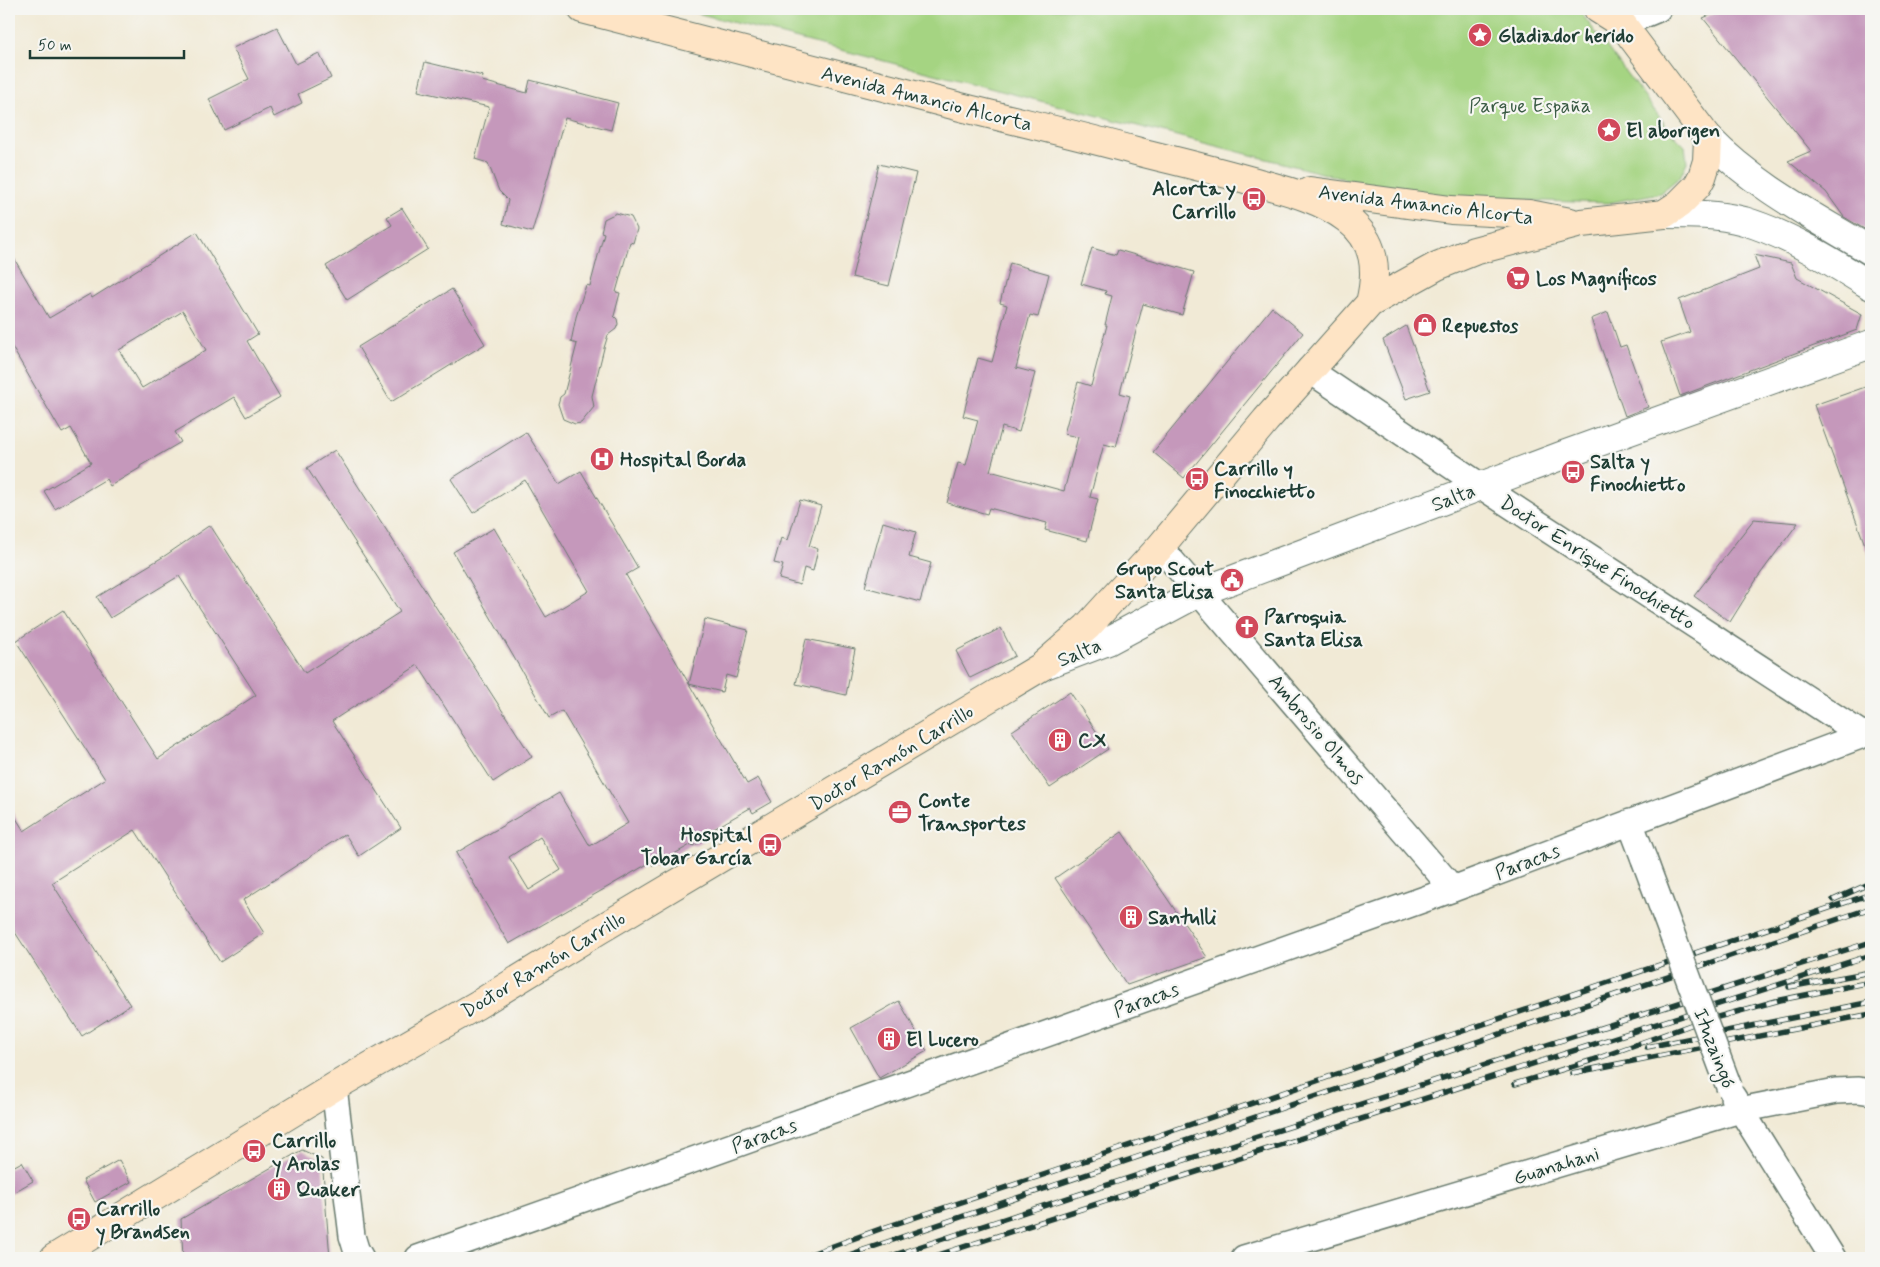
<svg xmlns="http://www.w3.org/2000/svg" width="1880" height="1267" font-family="Mynerve,sans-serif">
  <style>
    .green { fill: #a5d482; stroke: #62885b }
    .building { fill: #c598bb; fill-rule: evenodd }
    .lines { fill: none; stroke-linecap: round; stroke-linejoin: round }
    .minor-casing { stroke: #687a6d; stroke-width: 28 }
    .tertiary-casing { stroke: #687a6d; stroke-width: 30 }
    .secondary-casing { stroke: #687a6d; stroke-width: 30 }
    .minor { stroke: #fff; stroke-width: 25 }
    .tertiary { stroke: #fff; stroke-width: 28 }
    .secondary { stroke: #fee4c5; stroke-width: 28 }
    .rail-casing { stroke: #1f3d34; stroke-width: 5.5 }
    .rail { stroke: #f6f6f2; stroke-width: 4; stroke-dasharray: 11; stroke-linecap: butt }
    .minor-bridge-casing { stroke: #687a6d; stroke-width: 28; stroke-linecap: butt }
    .minor-bridge { stroke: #fff; stroke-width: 25 }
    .labels { text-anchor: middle; stroke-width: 4.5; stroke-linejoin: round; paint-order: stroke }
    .poi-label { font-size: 20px; font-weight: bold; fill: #1f3d34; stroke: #f6f6f2; text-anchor: start }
    .street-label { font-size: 20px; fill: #1f3d34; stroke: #f6f6f2 }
    .park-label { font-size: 20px; fill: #3a5b44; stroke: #f6f6f2 }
  </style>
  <rect width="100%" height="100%" fill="#f6f6f2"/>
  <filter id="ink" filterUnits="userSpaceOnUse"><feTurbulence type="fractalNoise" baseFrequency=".02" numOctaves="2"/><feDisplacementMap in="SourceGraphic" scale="10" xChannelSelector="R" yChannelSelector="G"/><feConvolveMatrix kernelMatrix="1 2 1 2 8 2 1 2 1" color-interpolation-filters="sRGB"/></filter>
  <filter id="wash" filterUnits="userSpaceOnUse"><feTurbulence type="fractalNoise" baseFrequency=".0096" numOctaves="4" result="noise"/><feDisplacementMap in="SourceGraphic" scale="20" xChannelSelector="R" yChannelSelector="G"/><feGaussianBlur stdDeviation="1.12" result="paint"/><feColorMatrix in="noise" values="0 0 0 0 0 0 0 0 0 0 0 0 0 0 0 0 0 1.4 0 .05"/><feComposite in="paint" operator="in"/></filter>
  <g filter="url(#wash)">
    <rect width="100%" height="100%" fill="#f1ead6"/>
    <!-- green -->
    <path class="green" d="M 681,9 L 1578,9 L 1670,131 L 1685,146 L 1687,162 L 1680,177 L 1660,193 L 1608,203 L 1415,197 Z"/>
    <g id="blocks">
      <!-- building -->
      <path class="building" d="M 1724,9 L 1871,9 L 1871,233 L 1844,217 L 1826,192 L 1788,161 L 1811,151 L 1703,18 Z
        M 277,27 L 296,64 L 319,53 L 331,78 L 298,94 L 302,103 L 274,117 L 270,108 L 224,130 L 209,99 L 249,79 L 233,48 Z
        M 425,62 L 483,76 L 482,81 L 527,93 L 530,80 L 618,103 L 611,130 L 565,118 L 532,232 L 503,224 L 508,200 L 499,191 L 488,163 L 475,159 L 489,107 L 418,91 Z
        M 879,164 L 916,173 L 889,286 L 852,277 Z
        M 402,208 L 428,249 L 347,300 L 326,266 L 392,225 L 387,217 Z
        M 616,213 L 631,217 L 637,229 L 633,243 L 630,242 L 616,292 L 620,293 L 614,316 L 617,319 L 618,324 L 616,329 L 608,335 L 604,348 L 592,396 L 594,407 L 581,423 L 575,424 L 563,419 L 558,404 L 560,397 L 564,394 L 577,344 L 571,342 L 576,317 L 586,285 L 590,286 L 604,233 L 601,232 L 604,219 Z
        M 197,232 L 258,334 L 247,341 L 280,397 L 246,417 L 234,397 L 175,432 L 181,442 L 140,466 L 140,468 L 110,486 L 106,479 L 55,509 L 44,491 L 91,463 L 71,428 L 62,433 L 9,342 L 9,250 L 49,318 L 90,294 L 92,298 ZM 183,311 L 206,350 L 142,388 L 119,350 Z
        M 1092,248 L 1116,255 L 1118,250 L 1194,272 L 1182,315 L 1143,304 L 1120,393 L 1130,396 L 1116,447 L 1104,444 L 1090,497 L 1098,499 L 1087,541 L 1045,530 L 1047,523 L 989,508 L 987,514 L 947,503 L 958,463 L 966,465 L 978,420 L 963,416 L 978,358 L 992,362 L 1007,305 L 1000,303 L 1010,263 L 1049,274 L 1038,317 L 1030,315 L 1016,368 L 1035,373 L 1019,432 L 1002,427 L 990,471 L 1064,491 L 1078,437 L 1064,434 L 1078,382 L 1091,386 L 1107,325 L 1105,325 L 1112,296 L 1105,294 L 1106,291 L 1081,284 Z
        M 1754,255 L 1791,263 L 1797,278 L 1862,314 L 1857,330 L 1680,396 L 1661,342 L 1690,332 L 1679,300 L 1759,269 Z
        M 452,289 L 485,344 L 391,402 L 358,347 Z
        M 1272,307 L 1303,333 L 1184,478 L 1153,452 Z
        M 1608,312 L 1620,347 L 1626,345 L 1648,407 L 1625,416 L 1591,319 Z
        M 1406,326 L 1430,391 L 1406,399 L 1383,340 Z
        M 1871,385 L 1871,556 L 1869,556 L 1814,405 Z
        M 526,432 L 559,484 L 581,471 L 638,568 L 626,575 L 747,784 L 758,778 L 772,802 L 753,813 L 750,808 L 707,833 L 709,837 L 693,846 L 692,844 L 653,866 L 651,862 L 509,944 L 456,853 L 559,793 L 590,846 L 628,823 L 562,711 L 549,718 L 453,552 L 494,528 L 546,617 L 589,591 L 525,480 L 473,513 L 451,479 ZM 540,837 L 561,870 L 529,890 L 509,857 Z
        M 335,450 L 532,757 L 493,782 L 418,665 L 332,721 L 401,828 L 359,856 L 345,834 L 243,900 L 264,933 L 220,962 L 135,830 L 52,883 L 130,1005 L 82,1036 L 9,923 L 9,807 L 24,831 L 105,779 L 16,641 L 63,610 L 158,759 L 256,695 L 179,576 L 110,618 L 97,597 L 166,555 L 210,525 L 305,673 L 400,612 L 307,468 Z
        M 800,500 L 821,506 L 809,546 L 818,549 L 813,571 L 804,568 L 800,585 L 779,579 L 783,565 L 774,563 L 781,538 L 788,540 Z
        M 1754,519 L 1798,523 L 1758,577 L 1730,622 L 1694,596 Z
        M 883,522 L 916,532 L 909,557 L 931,563 L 920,602 L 865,587 Z
        M 705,619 L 748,630 L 736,678 L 726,675 L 722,692 L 689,684 Z
        M 1001,628 L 1015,656 L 970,678 L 956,651 Z
        M 806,639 L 855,649 L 846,695 L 796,684 Z
        M 1070,692 L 1108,749 L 1050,788 L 1012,731 Z
        M 1122,832 L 1207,957 L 1127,985 L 1055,878 Z
        M 899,1001 L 927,1051 L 879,1078 L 851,1028 Z
        M 302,1150 L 322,1159 L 330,1258 L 183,1258 L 181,1219 Z
        M 119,1160 L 131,1182 L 95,1202 L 83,1180 Z
        M 22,1162 L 33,1181 L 9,1195 L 9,1169 Z"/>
    </g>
  </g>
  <g filter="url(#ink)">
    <use href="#blocks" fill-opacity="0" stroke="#687a6d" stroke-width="1"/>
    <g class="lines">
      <!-- minor casing -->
      <g class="minor-casing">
        <path id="minor" d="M 1622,24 L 1658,9
          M 1309,370 L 1481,486 L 1863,735
          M 1160,547 L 1453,889
          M 1630,822 L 1644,859
          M 334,1087 L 352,1236 L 356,1249 L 361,1258
          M 1733,1097 L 1833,1258
          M 418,1258 L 1453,889 L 1871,732
          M 1244,1258 L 1740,1110 L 1836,1091 L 1858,1090 L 1871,1092"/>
      </g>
      <!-- tertiary casing -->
      <g class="tertiary-casing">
        <path id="tertiary" d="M 1708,138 C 1754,186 1815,217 1871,251
          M 1664,214 C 1690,214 1718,214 1744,221 C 1790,235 1831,261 1871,286
          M 1045,665 L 1108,641 L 1200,592 L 1566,454 L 1871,344"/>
      </g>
      <!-- secondary casing -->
      <g class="secondary-casing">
        <path id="secondary" d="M 582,9 C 705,40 827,73 949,104 C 1011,120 1074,134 1136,151 C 1175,161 1214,170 1252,181 C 1285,190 1320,198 1347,219 C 1376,241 1378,270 1370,303
          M 1310,191 L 1451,210 L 1529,214 L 1570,222
          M 54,1258 L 334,1087 L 477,1005 L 599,930 L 1041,667 L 1087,627 L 1160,547 L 1266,420 L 1370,303 L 1437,266 L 1474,251 L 1581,223 L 1664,214 L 1679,204 L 1697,186 L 1702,177 L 1707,161 L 1708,138 L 1622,24 L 1598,9"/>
      </g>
      <!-- minor -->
      <use href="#minor" class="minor"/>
      <!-- tertiary -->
      <use href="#tertiary" class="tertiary"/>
      <!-- secondary -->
      <use href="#secondary" class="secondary"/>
      <!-- rail casing -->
      <g class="rail-casing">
        <path id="rail" d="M 1833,900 L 1871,883
          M 1789,987 L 1871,972
          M 1647,1047 L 1871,1002
          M 1572,1073 L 1871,1014
          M 1515,1084 L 1593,1060 L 1696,1023 L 1780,1000 L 1871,982
          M 800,1258 L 880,1229 L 1046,1174 L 1439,1039 L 1871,894
          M 840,1258 L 1871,908
          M 885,1258 L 1144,1173 L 1871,942
          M 929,1258 L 1871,955"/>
      </g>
      <!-- rail -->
      <use href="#rail" class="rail"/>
      <!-- minor-bridge casing -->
      <g class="minor-bridge-casing">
        <path id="minor-bridge" d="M 1644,859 L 1729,1087"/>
      </g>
      <!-- minor-bridge -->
      <use href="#minor-bridge" class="minor-bridge"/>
    </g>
  </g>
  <!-- icons -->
  <defs>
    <g id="sight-disc" transform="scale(1.25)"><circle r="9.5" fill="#d1495b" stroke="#f6f6f2"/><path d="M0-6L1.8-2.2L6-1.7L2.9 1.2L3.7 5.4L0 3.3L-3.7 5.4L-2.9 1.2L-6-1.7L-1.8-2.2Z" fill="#fff"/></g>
    <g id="bus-disc" transform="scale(1.25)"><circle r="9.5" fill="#d1495b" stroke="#f6f6f2"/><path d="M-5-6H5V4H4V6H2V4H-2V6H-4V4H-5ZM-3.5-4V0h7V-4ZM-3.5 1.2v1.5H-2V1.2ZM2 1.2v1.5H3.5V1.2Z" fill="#fff"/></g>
    <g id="supermarket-disc" transform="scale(1.25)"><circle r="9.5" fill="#d1495b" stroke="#f6f6f2"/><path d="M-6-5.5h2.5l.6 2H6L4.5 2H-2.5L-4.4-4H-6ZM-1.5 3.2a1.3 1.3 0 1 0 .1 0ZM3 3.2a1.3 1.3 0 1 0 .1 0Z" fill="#fff"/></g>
    <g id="shop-disc" transform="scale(1.25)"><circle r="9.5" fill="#d1495b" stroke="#f6f6f2"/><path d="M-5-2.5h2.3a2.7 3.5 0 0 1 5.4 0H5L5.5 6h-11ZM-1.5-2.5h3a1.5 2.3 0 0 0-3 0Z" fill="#fff"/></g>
    <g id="hospital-disc" transform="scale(1.25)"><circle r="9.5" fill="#d1495b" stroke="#f6f6f2"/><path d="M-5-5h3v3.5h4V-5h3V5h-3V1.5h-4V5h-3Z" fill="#fff"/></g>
    <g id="civic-disc" transform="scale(1.25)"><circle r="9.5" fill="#d1495b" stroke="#f6f6f2"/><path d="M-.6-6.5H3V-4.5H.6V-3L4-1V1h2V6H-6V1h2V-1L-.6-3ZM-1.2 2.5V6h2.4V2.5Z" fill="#fff"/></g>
    <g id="church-disc" transform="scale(1.25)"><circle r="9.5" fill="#d1495b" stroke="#f6f6f2"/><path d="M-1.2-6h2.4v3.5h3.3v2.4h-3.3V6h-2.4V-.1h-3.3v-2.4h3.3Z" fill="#fff"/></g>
    <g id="building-disc" transform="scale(1.25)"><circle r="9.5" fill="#d1495b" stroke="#f6f6f2"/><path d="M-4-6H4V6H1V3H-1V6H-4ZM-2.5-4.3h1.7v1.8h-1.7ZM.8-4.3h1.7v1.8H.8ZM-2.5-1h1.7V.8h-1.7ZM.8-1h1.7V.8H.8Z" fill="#fff"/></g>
    <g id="office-disc" transform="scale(1.25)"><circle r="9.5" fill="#d1495b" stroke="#f6f6f2"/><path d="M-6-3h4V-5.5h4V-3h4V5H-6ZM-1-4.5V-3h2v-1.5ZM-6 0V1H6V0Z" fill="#fff"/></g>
  </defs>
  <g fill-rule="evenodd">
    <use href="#sight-disc" x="1480" y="35"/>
    <use href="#sight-disc" x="1609" y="130"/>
    <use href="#bus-disc" x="1254" y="199"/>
    <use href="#supermarket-disc" x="1518" y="278"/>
    <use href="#shop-disc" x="1425" y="325"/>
    <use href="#hospital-disc" x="602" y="459"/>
    <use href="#bus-disc" x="1573" y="472"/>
    <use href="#bus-disc" x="1197" y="479"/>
    <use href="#civic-disc" x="1232" y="580"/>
    <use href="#church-disc" x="1247" y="627"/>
    <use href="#building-disc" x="1060" y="740"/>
    <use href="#office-disc" x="900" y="812"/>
    <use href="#bus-disc" x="770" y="845"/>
    <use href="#building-disc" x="1131" y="917"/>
    <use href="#building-disc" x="889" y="1039"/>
    <use href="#bus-disc" x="254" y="1151"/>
    <use href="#building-disc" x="279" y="1189"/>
    <use href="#bus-disc" x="79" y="1219"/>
  </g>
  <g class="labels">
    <!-- poi labels -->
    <g class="poi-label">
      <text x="1498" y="42">Gladiador herido</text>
      <text x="1626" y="137">El aborigen</text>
      <text x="1236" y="195" text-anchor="end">Alcorta y<tspan x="1236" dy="23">Carrillo</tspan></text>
      <text x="1536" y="285">Los Magnificos</text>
      <text x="1442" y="332">Repuestos</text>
      <text x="620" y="466">Hospital Borda</text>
      <text x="1590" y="468">Salta y<tspan x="1590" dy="23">Finochietto</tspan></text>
      <text x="1214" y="475">Carrillo y<tspan x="1214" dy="23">Finocchietto</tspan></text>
      <text x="1214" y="575" text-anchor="end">Grupo Scout<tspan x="1214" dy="23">Santa Elisa</tspan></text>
      <text x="1264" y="623">Parroquia<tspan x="1264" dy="23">Santa Elisa</tspan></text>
      <text x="1078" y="747">CX</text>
      <text x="918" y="807">Conte<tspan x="918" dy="23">Transportes</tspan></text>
      <text x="752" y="841" text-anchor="end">Hospital<tspan x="752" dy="23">Tobar García</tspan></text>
      <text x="1148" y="924">Santulli</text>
      <text x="906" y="1046">El Lucero</text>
      <text x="272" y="1147">Carrillo<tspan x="272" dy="23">y Arolas</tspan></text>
      <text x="296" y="1196">Quaker</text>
      <text x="96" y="1215">Carrillo<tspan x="96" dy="23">y Brandsen</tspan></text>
    </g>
    <!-- street labels -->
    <g class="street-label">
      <text transform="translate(927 98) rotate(14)" y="7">Avenida Amancio Alcorta</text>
      <text transform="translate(1426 204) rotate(7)" y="7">Avenida Amancio Alcorta</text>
      <text transform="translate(1453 497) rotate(-21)" y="7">Salta</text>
      <text transform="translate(1598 562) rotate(33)" y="7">Doctor Enrique Finochietto</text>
      <text transform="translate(1079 652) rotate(-22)" y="7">Salta</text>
      <text transform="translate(1317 729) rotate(50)" y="7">Ambrosio Olmos</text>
      <text transform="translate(891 757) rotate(-31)" y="7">Doctor Ramón Carrillo</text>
      <text transform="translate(1527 861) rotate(-21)" y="7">Paracas</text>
      <text transform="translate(543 964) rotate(-31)" y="7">Doctor Ramón Carrillo</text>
      <text transform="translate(1146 999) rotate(-20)" y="7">Paracas</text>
      <text transform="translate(1715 1048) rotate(69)" y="7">Ituzaingó</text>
      <text transform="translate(764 1135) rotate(-20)" y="7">Paracas</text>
      <text transform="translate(1556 1165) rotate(-17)" y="7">Guanahani</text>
    </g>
    <!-- park labels -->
    <g class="park-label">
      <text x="1530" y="112">Parque España</text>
    </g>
  </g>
  <!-- margin -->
  <rect width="1880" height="1267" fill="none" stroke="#f6f6f2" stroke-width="30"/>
  <!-- scale -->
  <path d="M30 50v8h154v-8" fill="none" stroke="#1f3d34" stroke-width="2.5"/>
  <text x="38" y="50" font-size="15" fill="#1f3d34" stroke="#f6f6f2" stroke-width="4" paint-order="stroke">50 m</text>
</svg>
